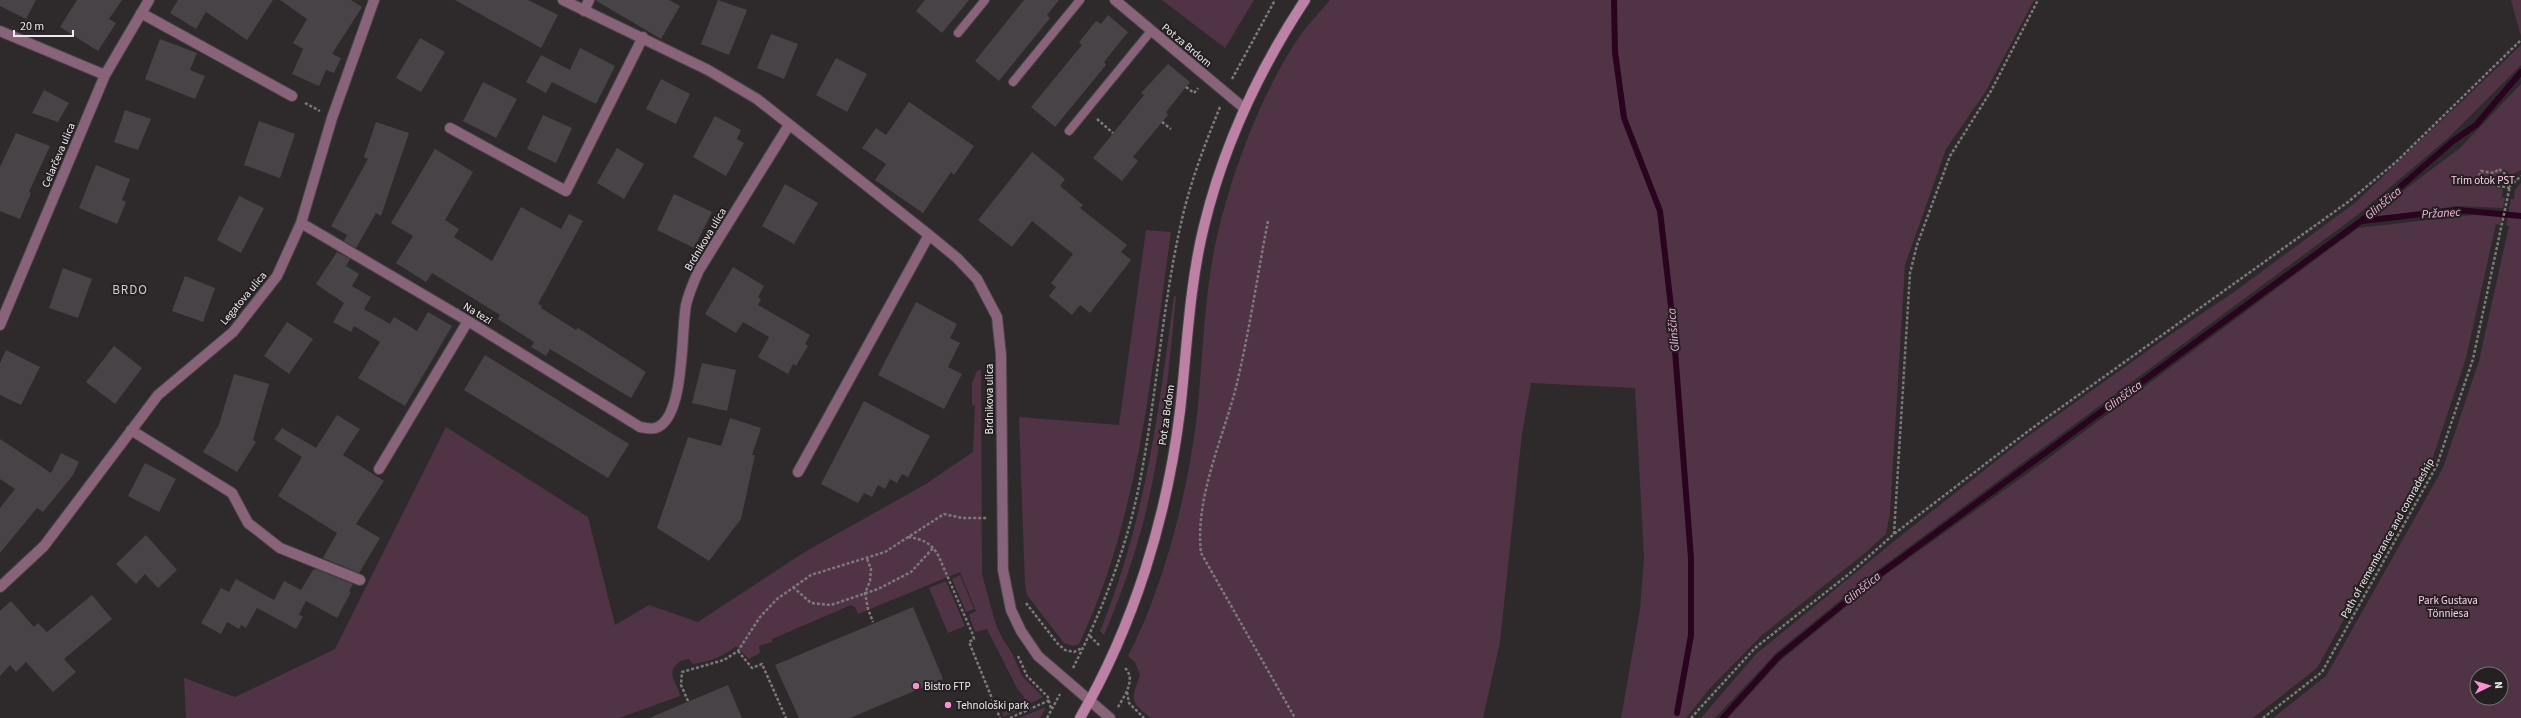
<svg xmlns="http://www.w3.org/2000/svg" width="2521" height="718" font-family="'Source Sans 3',sans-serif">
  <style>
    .green { fill: #503445; fill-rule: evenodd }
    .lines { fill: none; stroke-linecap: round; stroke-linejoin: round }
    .stream { stroke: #2a041e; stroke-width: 6 }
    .building { fill: #484346 }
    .service-casing { stroke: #494547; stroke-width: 10 }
    .minor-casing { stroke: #494547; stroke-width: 12 }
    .secondary-casing { stroke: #494547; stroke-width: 12 }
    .path { stroke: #7c797b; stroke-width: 2.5; stroke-dasharray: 3 2; stroke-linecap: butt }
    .service { stroke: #89637a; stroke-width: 8 }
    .minor { stroke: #89637a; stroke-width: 10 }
    .secondary { stroke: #be81a6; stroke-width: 10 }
    .poi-dot { fill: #f690d0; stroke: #242022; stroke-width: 1.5 }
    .labels { text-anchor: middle; stroke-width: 4; stroke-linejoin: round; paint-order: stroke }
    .street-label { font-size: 11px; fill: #eeebed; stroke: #242022 }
    .park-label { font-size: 11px; fill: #fdcfea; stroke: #242022 }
    .poi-label { font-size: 11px; fill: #eeebed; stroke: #242022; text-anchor: start }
    .water-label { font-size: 12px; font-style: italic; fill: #feb4e1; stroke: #242022 }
    .quarter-label { font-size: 13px; letter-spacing: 1px; fill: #d0cacd; stroke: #242022 }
  </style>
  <rect width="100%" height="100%" fill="#2e2a2c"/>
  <!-- green -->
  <path class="green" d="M 1162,0 L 1254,0 L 1225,48 Z
    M 1330,0 L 2034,0 L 1986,91 L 1946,149 L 1905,265 L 1890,513 L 1886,534 L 1865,553 L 1762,635 L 1710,688 L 1686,718 L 1621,718 L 1640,610 L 1644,558 L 1635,388 L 1531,383 L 1522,433 L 1500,642 L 1483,718 L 1151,718 C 1128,701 1132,699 1140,675 L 1135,662 L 1128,656 C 1164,587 1188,492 1197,415 C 1202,368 1203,322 1210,275 C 1220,201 1260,89 1305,29 C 1313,19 1322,10 1330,0 Z
    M 2511,0 L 2521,0 L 2521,36 Z
    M 2521,45 L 2521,65 L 2447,139 L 2356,216 L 1871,575 L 1777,652 L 1715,718 L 1701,718 L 1756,654 L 1903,534 L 2024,439 L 2164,339 L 2234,292 L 2356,202 Z
    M 2521,84 L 2521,170 L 2511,175 L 2504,169 L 2498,176 L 2495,187 L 2503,189 L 2502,197 L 2505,198 L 2503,208 L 2458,206 L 2377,217 L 2375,212 L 2460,148 Z
    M 2521,183 L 2521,718 L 2273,718 L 2326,676 L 2443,468 L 2479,361 L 2509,226 L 2506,225 L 2511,199 L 2514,199 L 2515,190 ZM 2477,674 L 2501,674 L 2501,698 L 2477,698 Z
    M 2489,213 L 2502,215 L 2500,225 L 2496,224 L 2466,358 L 2431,463 L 2317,668 L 2253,718 L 1728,718 L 1780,661 L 1881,578 L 2042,463 L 2358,228 Z
    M 1146,230 L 1171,232 C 1151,371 1140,516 1079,644 L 1073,646 L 1064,643 L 1027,595 L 1025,584 L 1019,417 L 1119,425 Z
    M 1174,296 L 1176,296 C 1168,376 1162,457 1140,534 C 1130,569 1118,602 1104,635 L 1100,631 C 1146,519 1158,415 1174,296 Z
    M 981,369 L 982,574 L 995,622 L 1002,638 L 1012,653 L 1022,676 L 1043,697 L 1004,717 L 1002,713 L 1020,706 L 1024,697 L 1018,690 L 987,629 L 975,632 L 969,615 L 976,611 L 960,572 L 858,614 L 855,607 L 851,605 L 772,639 L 772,642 L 759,646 L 760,653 L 749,659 L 736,646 C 723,657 710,661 693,664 L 689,659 L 682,660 C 663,673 677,681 680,696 L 619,718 L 186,718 L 184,678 L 235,697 L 335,649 L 446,427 L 588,517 L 615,625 L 649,605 L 698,622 L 803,553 L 926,484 L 973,452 L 975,406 L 972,405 L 972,383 L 977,371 Z
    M 960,575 L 974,609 L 966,612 L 952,579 Z
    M 946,581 L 965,626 L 948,633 L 929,588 Z
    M 1046,707 L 1040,718 L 1019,718 Z"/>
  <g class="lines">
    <!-- stream -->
    <path class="stream" d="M 1614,0 L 1615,52 L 1624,118 L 1660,211 L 1673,324 L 1691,558 L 1691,635 L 1677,713
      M 2362,221 L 2457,210 L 2521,216
      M 1723,718 L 1778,657 L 1880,574 L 2361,221 L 2453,141 L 2476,125 L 2521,72"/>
  </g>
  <!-- building -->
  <path class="building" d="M 0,0 L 36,0 L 26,19 L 0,6 Z
    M 77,0 L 122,0 L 109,19 L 116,23 L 98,51 L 60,27 Z
    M 178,0 L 273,0 L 247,40 L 206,12 L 196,29 L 170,13 Z
    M 280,0 L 351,0 L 362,7 L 332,54 L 341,58 L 334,73 L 326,70 L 319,86 L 292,74 L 303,49 L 293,43 L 307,19 Z
    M 455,0 L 528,0 L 558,15 L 541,48 Z
    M 595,0 L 669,0 L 680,6 L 661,39 Z
    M 718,0 L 747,10 L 729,55 L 701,44 Z
    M 925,0 L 969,0 L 942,33 L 916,11 Z
    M 1024,0 L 1059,0 L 1047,15 L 1050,18 L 999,81 L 975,61 Z
    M 1108,15 L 1128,32 L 1104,62 L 1106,65 L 1055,127 L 1031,107 L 1082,45 L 1079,42 L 1096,21 L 1101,24 Z
    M 771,34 L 798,44 L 784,79 L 757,68 Z
    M 420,38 L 445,52 L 421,92 L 396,78 Z
    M 160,39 L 197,53 L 190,70 L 205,76 L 195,99 L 145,79 Z
    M 580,48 L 615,66 L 596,104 L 552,82 L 546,93 L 526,82 L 541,55 L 570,70 Z
    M 836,58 L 867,74 L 847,112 L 816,95 Z
    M 1168,64 L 1190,82 L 1166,112 L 1168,115 L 1133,157 L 1138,161 L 1122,181 L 1093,158 L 1144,95 L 1141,93 Z
    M 661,79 L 690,94 L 676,124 L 646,109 Z
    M 483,82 L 517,99 L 496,138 L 463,121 Z
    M 44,90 L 69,103 L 58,122 L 32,113 Z
    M 909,102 L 974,146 L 954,175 L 951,172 L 923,213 L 875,180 L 886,164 L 862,148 L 876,128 L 886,135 Z
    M 125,110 L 151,119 L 138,150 L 114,142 Z
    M 543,115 L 572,128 L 556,163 L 527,149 Z
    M 715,116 L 741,130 L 737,139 L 744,143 L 726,176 L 693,157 Z
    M 259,121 L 295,134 L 280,178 L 244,165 Z
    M 376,122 L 409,133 L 381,216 L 376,213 L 356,248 L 344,241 L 347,235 L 331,226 L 368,159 L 364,157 Z
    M 16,133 L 50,146 L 29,192 L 31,193 L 20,219 L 0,211 L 0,167 Z
    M 617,148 L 644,164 L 624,199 L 597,183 Z
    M 435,149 L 473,172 L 445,220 L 459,229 L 454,237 L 492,261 L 521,207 L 561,229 L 569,214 L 583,221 L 538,304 L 542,306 L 541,308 L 576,330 L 578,328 L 646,372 L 631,398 L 550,349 L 546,356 L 531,347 L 534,342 L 498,319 L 500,315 L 432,273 L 426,282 L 396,263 L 413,236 L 391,223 Z
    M 1032,152 L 1065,179 L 1060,186 L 1083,205 L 1080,208 L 1127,245 L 1121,252 L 1131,260 L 1090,313 L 1080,305 L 1072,315 L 1049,296 L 1056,287 L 1051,283 L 1073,254 L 1032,221 L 1012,247 L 978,220 Z
    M 96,165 L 130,179 L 122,200 L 126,202 L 117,224 L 79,208 Z
    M 785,184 L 818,203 L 794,244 L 762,226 Z
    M 674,194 L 712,212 L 694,248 L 657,230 Z
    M 239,196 L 264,208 L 241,253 L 217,240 Z
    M 337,252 L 350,259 L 346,266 L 359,274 L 352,286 L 371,297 L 364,309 L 390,324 L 394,317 L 417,331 L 428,312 L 452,326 L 405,406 L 358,378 L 380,342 L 354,326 L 351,332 L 333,322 L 344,303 L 316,284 Z
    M 733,267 L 764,286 L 758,297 L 761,299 L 758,305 L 810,335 L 805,344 L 808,346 L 796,366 L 793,364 L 788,374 L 758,357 L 769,337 L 743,322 L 736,333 L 705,314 Z
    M 63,268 L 92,279 L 78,318 L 49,308 Z
    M 185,276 L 215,288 L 203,322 L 172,311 Z
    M 916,302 L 957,324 L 950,338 L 960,343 L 948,367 L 962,374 L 944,409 L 878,375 Z
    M 287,322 L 313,339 L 289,374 L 264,356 Z
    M 114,346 L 142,368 L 115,404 L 86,382 Z
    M 6,350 L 40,367 L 21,405 L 0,395 L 0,363 Z
    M 485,355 L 629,444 L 608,478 L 464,390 Z
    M 702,363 L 736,370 L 727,411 L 692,403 Z
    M 234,374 L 269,384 L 253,440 L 256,442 L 237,472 L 203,452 L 219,425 Z
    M 864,401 L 930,436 L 908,477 L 902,474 L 897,483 L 890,479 L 885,489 L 878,485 L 872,497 L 864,493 L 858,503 L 821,484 Z
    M 337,415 L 360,429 L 343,455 L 384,481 L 356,524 L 380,538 L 359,573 L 323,558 L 337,533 L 278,496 L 302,457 L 274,439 L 282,428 L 316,448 Z
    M 730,418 L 761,428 L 752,455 L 755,455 L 741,519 L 709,561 L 657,528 L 688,437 L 721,446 Z
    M 0,439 L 51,473 L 61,453 L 79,462 L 73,475 L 43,512 L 37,508 L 0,553 L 0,508 L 15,489 L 0,479 Z
    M 145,463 L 176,479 L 159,512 L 128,496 Z
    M 146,535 L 177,570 L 158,588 L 145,574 L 136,584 L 116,564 Z
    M 316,569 L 353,584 L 349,591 L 351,592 L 337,618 L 306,601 L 299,614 L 303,617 L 296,629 L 257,608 L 246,628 L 241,625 L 239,629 L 227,622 L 221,634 L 201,623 L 221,588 L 229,592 L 236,579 L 274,600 L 284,581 L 301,590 L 313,570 Z
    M 92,595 L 112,619 L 64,659 L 76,672 L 53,692 L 26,662 L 16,672 L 10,665 L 0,676 L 0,611 L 11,601 L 34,627 L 38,623 L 47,632 Z
    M 913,607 L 943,679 L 850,718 L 799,718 L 775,665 Z
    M 728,685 L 742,718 L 649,718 Z"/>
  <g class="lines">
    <!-- service casing -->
    <g class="service-casing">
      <path id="service" d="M 958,33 L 985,0
        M 1013,82 L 1080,0
        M 1069,131 L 1151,31"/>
    </g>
    <!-- minor casing -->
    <g class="minor-casing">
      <path id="minor" d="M 563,0 L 708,70 L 757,99 L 929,235 L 957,258 L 977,279 L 997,317 L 1001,355 L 1003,570 L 1011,610 L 1021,631 L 1038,656 L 1110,718
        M 1115,0 L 1244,108
        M 584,11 L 589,0
        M 141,13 L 292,96
        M 0,31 L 105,75
        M 450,128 L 566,191 L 643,37
        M 301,223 L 468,321 L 640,427 C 646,428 653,430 658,427 C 685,414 681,331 686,305 C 689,292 694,281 699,270 L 789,125
        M 0,325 L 105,75 L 149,0
        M 131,430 L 232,493 L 248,523 L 280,548 L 360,580
        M 379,469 L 468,321
        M 798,472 L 929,235
        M 0,587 L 44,546 L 158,395 L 233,332 L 277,276 L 301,223 L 332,118 L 374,0"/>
    </g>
    <!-- secondary casing -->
    <g class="secondary-casing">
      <path id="secondary" d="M 1080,718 C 1134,625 1167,517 1180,411 C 1187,349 1189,287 1204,226 C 1224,144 1259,70 1305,0"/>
    </g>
    <!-- path -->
    <path class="path" d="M 1232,79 L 1275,0
      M 1186,87 L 1194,93 L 1198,88
      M 305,103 L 320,111
      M 1097,119 L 1113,133
      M 1162,122 L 1171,129
      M 2510,188 L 2477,182 L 2481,171 L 2494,173 L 2499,169 L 2514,181
      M 1268,221 C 1257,277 1249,335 1235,391 C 1221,443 1195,499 1201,553 L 1295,718
      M 1894,534 L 1910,273 L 1917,245 L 1950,156 L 1991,91 L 2038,0
      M 908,537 C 922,539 932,543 939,557 L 973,635 L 974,639 L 969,642 L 1000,718
      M 867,559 L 871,569 L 870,581 L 865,593 L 868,609 L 873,622
      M 793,587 L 811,603 L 831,605 L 878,589 L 911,572 L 934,547
      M 1026,603 L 1058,644 L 1065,650 L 1074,652 L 1082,648
      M 1090,636 L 1100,646
      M 738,651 L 752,668 L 762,664 L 786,718
      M 1018,656 L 1027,676 L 1048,697 L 1051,709
      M 1073,668 C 1103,609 1127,547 1140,481 C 1157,394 1162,305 1182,219 C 1191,180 1205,144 1220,107
      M 1127,692 L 1129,703 L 1144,718
      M 688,701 L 681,685 L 682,672 L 724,660 L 738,651 L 760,617 L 777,599 L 811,575 L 885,552 L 944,514 L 962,518 L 987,518
      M 1118,707 C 1125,695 1137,678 1124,667
      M 1010,718 L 1050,700
      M 1047,718 L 1060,694
      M 1691,718 L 1755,648 L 1849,574 L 1894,534 L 2031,429 L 2348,202 L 2396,162 L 2521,40
      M 2263,718 L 2322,672 L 2437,465 L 2473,359 L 2510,186 L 2521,176"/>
    <!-- service -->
    <use href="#service" class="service"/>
    <!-- minor -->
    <use href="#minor" class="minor"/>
    <!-- secondary -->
    <use href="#secondary" class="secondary"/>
  </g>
  <!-- markers -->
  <g class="poi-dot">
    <circle cx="916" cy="686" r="4"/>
    <circle cx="948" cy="705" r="4"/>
  </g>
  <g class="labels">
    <!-- street labels -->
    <g class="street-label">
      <text transform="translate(1187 45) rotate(40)" y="4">Pot za Brdom</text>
      <text transform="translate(58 155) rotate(-67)" y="4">Celarčeva ulica</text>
      <text transform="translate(705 239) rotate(-59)" y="4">Brdnikova ulica</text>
      <text transform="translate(243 298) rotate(-50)" y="4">Legatova ulica</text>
      <text transform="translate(478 313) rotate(31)" y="4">Na tezi</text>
      <text transform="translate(989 399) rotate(-90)" y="4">Brdnikova ulica</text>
      <text transform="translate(1166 415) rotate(-82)" y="4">Pot za Brdom</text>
      <text transform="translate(2387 538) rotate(-61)" y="4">Path of remembrance and comradeship</text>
    </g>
    <!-- park labels -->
    <g class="park-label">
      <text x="2483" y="184">Trim otok PST</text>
      <text x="2448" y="604">Park Gustava<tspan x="2448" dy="13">Tönniesa</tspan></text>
    </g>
    <!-- poi labels -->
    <g class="poi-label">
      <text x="924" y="690">Bistro FTP</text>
      <text x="956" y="709">Tehnološki park</text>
    </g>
    <!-- water labels -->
    <g class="water-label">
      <text transform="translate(2383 203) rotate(-40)" y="4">Glinščica</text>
      <text transform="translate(2441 213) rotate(-4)" y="4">Pržanec</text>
      <text transform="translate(1673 330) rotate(-95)" y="4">Glinščica</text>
      <text transform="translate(2123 396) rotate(-36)" y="4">Glinščica</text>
      <text transform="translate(1862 588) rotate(-39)" y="4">Glinščica</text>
    </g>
    <!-- quarter labels -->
    <g class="quarter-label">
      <text x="130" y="294">BRDO</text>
    </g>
  </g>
  <!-- north arrow -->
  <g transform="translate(2489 686) rotate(85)"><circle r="19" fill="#242022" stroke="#757173"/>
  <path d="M0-3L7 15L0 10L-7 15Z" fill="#f690d0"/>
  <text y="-6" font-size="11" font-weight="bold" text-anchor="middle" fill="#eeebed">N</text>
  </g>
  <!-- scale -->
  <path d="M14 30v6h59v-6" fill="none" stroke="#eeebed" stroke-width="2"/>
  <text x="20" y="30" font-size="12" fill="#eeebed" stroke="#242022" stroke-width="3" paint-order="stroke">20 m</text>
</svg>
